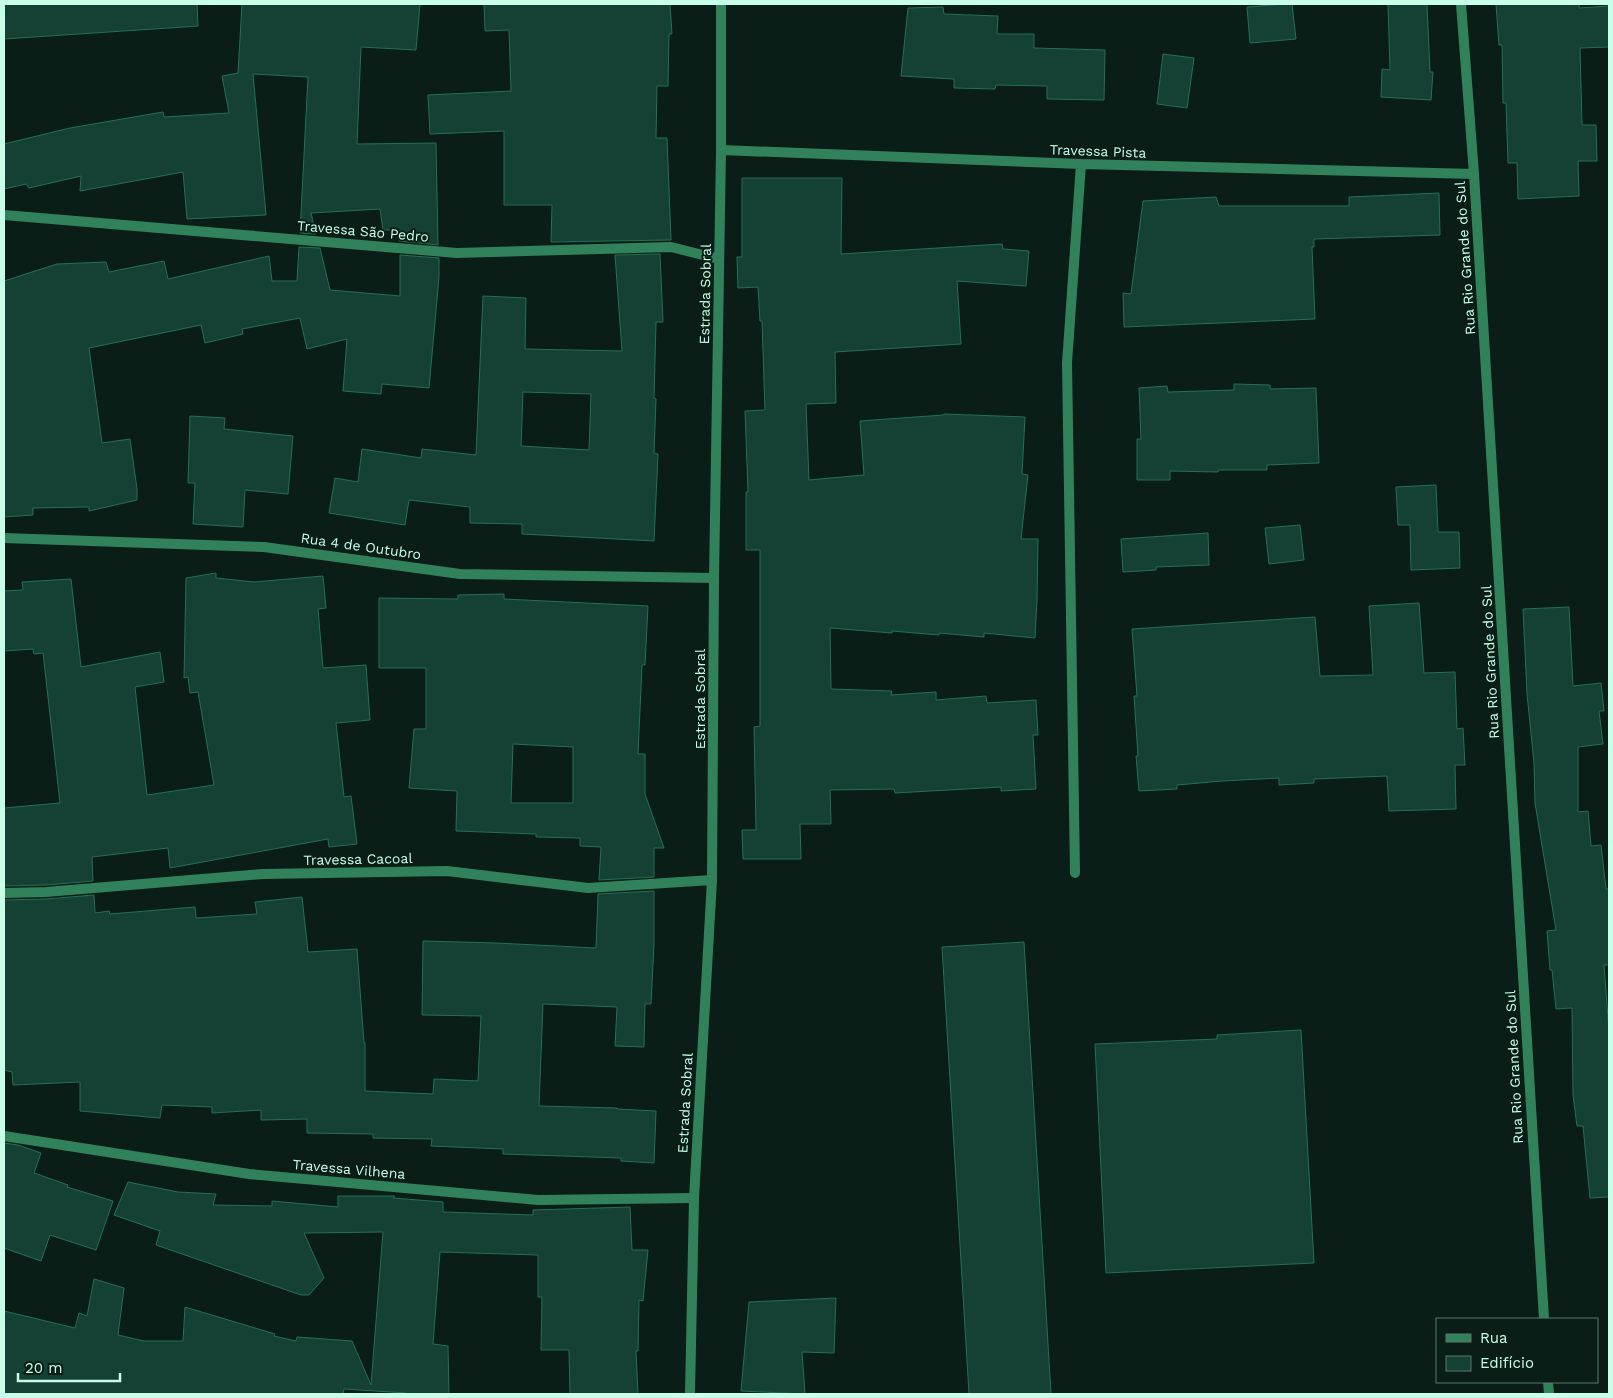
<svg xmlns="http://www.w3.org/2000/svg" width="1613" height="1398" font-family="'Work Sans',sans-serif">
  <style>
    .building { fill: #144133; stroke: #246f57; fill-rule: evenodd }
    .lines { fill: none; stroke-linecap: round; stroke-linejoin: round }
    .minor { stroke: #31825a; stroke-width: 10 }
    .tertiary { stroke: #31825a; stroke-width: 10 }
    .labels { text-anchor: middle; stroke-width: 4; stroke-linejoin: round; paint-order: stroke }
    .street-label { font-size: 14px; fill: #c7ffe8; stroke: #0a1e17 }
  </style>
  <rect width="100%" height="100%" fill="#0a1e17"/>
  <!-- building -->
  <path class="building" d="M 4,4 L 197,4 L 198,26 L 4,39 Z
    M 242,4 L 420,4 L 416,50 L 361,47 L 357,144 L 436,143 L 438,245 L 399,241 L 399,230 L 383,230 L 380,209 L 311,213 L 316,234 L 300,233 L 308,77 L 253,74 L 266,215 L 187,219 L 183,172 L 80,191 L 81,176 L 29,188 L 26,184 L 4,189 L 4,144 L 70,128 L 163,112 L 164,117 L 229,113 L 222,76 L 238,73 Z
    M 484,4 L 670,4 L 672,34 L 669,34 L 668,86 L 657,86 L 656,138 L 667,138 L 671,240 L 551,242 L 552,205 L 504,205 L 504,131 L 430,134 L 428,95 L 511,91 L 509,30 L 485,31 Z
    M 1284,4 L 1292,4 L 1296,39 L 1250,43 L 1247,7 Z
    M 1388,4 L 1427,4 L 1430,72 L 1433,72 L 1431,100 L 1381,97 L 1382,69 L 1390,70 Z
    M 1496,4 L 1579,4 L 1579,8 L 1609,6 L 1609,47 L 1580,48 L 1582,125 L 1596,125 L 1597,161 L 1578,161 L 1579,196 L 1518,199 L 1517,163 L 1508,163 L 1506,103 L 1503,103 L 1502,45 L 1499,45 Z
    M 943,7 L 944,14 L 998,16 L 997,34 L 1034,34 L 1034,48 L 1105,50 L 1104,100 L 1047,99 L 1047,86 L 996,85 L 995,89 L 954,88 L 954,79 L 901,76 L 908,8 Z
    M 1163,54 L 1194,58 L 1187,108 L 1157,104 Z
    M 742,178 L 842,178 L 841,254 L 1002,244 L 1003,249 L 1029,251 L 1026,286 L 957,281 L 961,344 L 835,352 L 836,403 L 806,404 L 809,480 L 864,475 L 860,421 L 943,415 L 944,414 L 1025,417 L 1022,474 L 1028,475 L 1021,539 L 1038,539 L 1037,599 L 1035,638 L 984,633 L 984,637 L 939,633 L 939,635 L 892,631 L 892,633 L 830,628 L 831,689 L 892,691 L 891,695 L 936,692 L 936,700 L 986,696 L 987,703 L 1036,700 L 1038,735 L 1033,735 L 1036,789 L 1001,791 L 1001,787 L 895,793 L 894,789 L 830,790 L 831,824 L 800,824 L 801,859 L 743,859 L 742,830 L 756,830 L 754,727 L 760,726 L 760,550 L 746,550 L 746,492 L 748,492 L 745,411 L 765,410 L 762,321 L 760,321 L 758,287 L 738,288 L 737,257 L 742,257 Z
    M 1439,193 L 1440,235 L 1314,239 L 1314,247 L 1312,247 L 1315,319 L 1124,327 L 1123,293 L 1131,294 L 1143,201 L 1216,197 L 1219,206 L 1349,206 L 1349,197 Z
    M 299,247 L 320,248 L 330,290 L 400,296 L 400,255 L 439,258 L 439,277 L 429,388 L 382,384 L 381,394 L 343,391 L 347,339 L 307,349 L 300,318 L 242,329 L 243,334 L 205,343 L 201,325 L 89,348 L 102,443 L 130,439 L 137,489 L 137,500 L 89,511 L 89,507 L 33,508 L 33,515 L 4,517 L 4,281 L 57,264 L 106,262 L 109,272 L 164,261 L 168,279 L 269,256 L 272,281 L 297,281 Z
    M 660,254 L 663,322 L 656,322 L 654,398 L 656,399 L 654,453 L 658,454 L 654,541 L 522,534 L 522,524 L 470,523 L 470,507 L 409,500 L 405,525 L 329,513 L 335,478 L 358,482 L 362,449 L 421,458 L 422,449 L 476,455 L 483,296 L 526,298 L 525,349 L 622,351 L 615,255 ZM 523,392 L 591,394 L 589,450 L 521,446 Z
    M 1234,384 L 1270,385 L 1270,389 L 1316,388 L 1319,463 L 1267,465 L 1267,470 L 1218,470 L 1218,472 L 1170,471 L 1170,480 L 1137,480 L 1137,439 L 1141,439 L 1139,388 L 1167,386 L 1168,392 L 1234,390 Z
    M 190,416 L 225,418 L 224,429 L 293,436 L 288,494 L 245,490 L 243,527 L 193,524 L 195,483 L 188,483 Z
    M 1436,485 L 1438,532 L 1459,532 L 1460,568 L 1411,570 L 1410,525 L 1398,525 L 1396,487 Z
    M 1300,525 L 1304,560 L 1269,564 L 1265,528 Z
    M 1208,533 L 1209,565 L 1156,567 L 1156,570 L 1123,572 L 1121,539 Z
    M 216,573 L 216,578 L 254,582 L 323,576 L 326,608 L 318,609 L 323,668 L 366,665 L 370,720 L 336,723 L 344,797 L 351,796 L 357,844 L 329,847 L 328,839 L 170,868 L 168,848 L 92,857 L 93,881 L 46,885 L 4,886 L 4,808 L 60,803 L 43,653 L 34,654 L 33,649 L 4,651 L 4,591 L 23,590 L 22,582 L 71,579 L 81,667 L 160,652 L 164,682 L 135,687 L 147,795 L 214,785 L 198,692 L 190,693 L 188,677 L 184,678 L 186,578 Z
    M 504,594 L 504,599 L 648,606 L 645,665 L 642,665 L 638,754 L 645,754 L 645,794 L 664,848 L 654,848 L 654,877 L 599,880 L 601,847 L 580,846 L 580,838 L 536,837 L 536,834 L 456,831 L 457,791 L 409,788 L 414,729 L 426,729 L 426,668 L 379,668 L 379,598 L 458,599 L 458,595 ZM 513,744 L 573,747 L 573,803 L 511,803 Z
    M 1419,603 L 1424,673 L 1455,672 L 1457,729 L 1463,728 L 1465,765 L 1455,765 L 1456,809 L 1389,811 L 1387,776 L 1314,779 L 1314,783 L 1279,785 L 1279,778 L 1222,781 L 1177,785 L 1177,789 L 1139,791 L 1136,756 L 1138,756 L 1134,696 L 1137,696 L 1132,629 L 1315,617 L 1320,676 L 1373,675 L 1369,606 Z
    M 1569,607 L 1573,686 L 1601,683 L 1604,711 L 1599,711 L 1603,744 L 1578,747 L 1578,812 L 1588,811 L 1591,846 L 1601,845 L 1606,889 L 1609,889 L 1609,965 L 1604,965 L 1609,1031 L 1609,1197 L 1590,1198 L 1583,1126 L 1577,1126 L 1573,1095 L 1572,1008 L 1556,1009 L 1552,970 L 1550,970 L 1547,931 L 1556,930 L 1535,803 L 1534,763 L 1527,694 L 1523,609 Z
    M 654,891 L 654,944 L 651,1004 L 645,1004 L 644,1047 L 615,1046 L 617,1007 L 543,1004 L 539,1106 L 617,1108 L 617,1109 L 656,1111 L 654,1163 L 621,1161 L 621,1158 L 503,1154 L 503,1149 L 431,1146 L 432,1139 L 373,1138 L 373,1134 L 307,1133 L 307,1119 L 261,1120 L 261,1110 L 212,1113 L 212,1107 L 162,1105 L 160,1118 L 80,1111 L 80,1082 L 13,1085 L 12,1072 L 4,1070 L 4,900 L 46,899 L 94,895 L 95,913 L 109,911 L 110,914 L 195,907 L 196,918 L 257,914 L 255,902 L 302,897 L 308,952 L 357,949 L 364,1043 L 365,1043 L 365,1091 L 433,1094 L 434,1079 L 478,1081 L 481,1016 L 422,1015 L 423,941 L 496,943 L 596,948 L 598,894 Z
    M 1024,942 L 1051,1394 L 969,1394 L 942,947 Z
    M 1301,1030 L 1314,1263 L 1106,1273 L 1095,1044 L 1217,1039 L 1217,1035 Z
    M 4,1143 L 18,1145 L 41,1153 L 34,1173 L 68,1185 L 67,1187 L 113,1201 L 96,1250 L 50,1235 L 41,1261 L 4,1248 Z
    M 128,1182 L 178,1192 L 216,1194 L 213,1205 L 272,1206 L 272,1201 L 338,1207 L 338,1196 L 395,1196 L 393,1198 L 443,1202 L 443,1212 L 533,1215 L 533,1210 L 630,1207 L 632,1250 L 648,1250 L 643,1301 L 639,1300 L 638,1351 L 636,1351 L 638,1394 L 570,1394 L 569,1350 L 541,1350 L 542,1297 L 538,1297 L 538,1255 L 440,1252 L 433,1344 L 448,1346 L 449,1394 L 406,1394 L 406,1393 L 344,1389 L 343,1394 L 4,1394 L 4,1311 L 75,1328 L 79,1313 L 87,1316 L 94,1279 L 124,1288 L 118,1335 L 144,1341 L 183,1341 L 185,1307 L 275,1334 L 274,1336 L 296,1341 L 297,1337 L 352,1341 L 371,1385 L 383,1232 L 304,1233 L 324,1278 L 309,1295 L 301,1295 L 156,1245 L 160,1231 L 114,1215 Z
    M 836,1298 L 834,1353 L 802,1352 L 805,1394 L 741,1391 L 749,1302 Z"/>
  <g class="lines">
    <!-- minor -->
    <path class="minor" d="M 1461,4 L 1474,174 L 1544,1319
      M 721,150 L 1081,164 L 1474,174
      M 4,215 L 457,253 L 671,247 L 719,259
      M 4,538 L 264,547 L 460,574 L 714,578
      M 1075,873 L 1067,363 L 1081,164
      M 4,893 L 46,892 L 263,874 L 447,871 L 588,888 L 712,880
      M 4,1136 L 249,1174 L 538,1200 L 694,1198
      M 1548,1382 L 1549,1394"/>
    <!-- tertiary -->
    <path class="tertiary" d="M 690,1394 L 694,1198 L 712,880 L 714,578 L 721,150 L 721,4"/>
  </g>
  <g class="labels">
    <!-- street labels -->
    <g class="street-label">
      <text transform="translate(1098 151) rotate(2)" y="5">Travessa Pista</text>
      <text transform="translate(363 231) rotate(5)" y="5">Travessa São Pedro</text>
      <text transform="translate(1465 258) rotate(-94)" y="5">Rua Rio Grande do Sul</text>
      <text transform="translate(705 294) rotate(-89)" y="5">Estrada Sobral</text>
      <text transform="translate(361 546) rotate(8)" y="5">Rua 4 de Outubro</text>
      <text transform="translate(1490 662) rotate(-93)" y="5">Rua Rio Grande do Sul</text>
      <text transform="translate(700 699) rotate(-90)" y="5">Estrada Sobral</text>
      <text transform="translate(358 859) rotate(-1)" y="5">Travessa Cacoal</text>
      <text transform="translate(1514 1067) rotate(-93)" y="5">Rua Rio Grande do Sul</text>
      <text transform="translate(685 1103) rotate(-87)" y="5">Estrada Sobral</text>
      <text transform="translate(349 1169) rotate(5)" y="5">Travessa Vilhena</text>
    </g>
  </g>
  <!-- border -->
  <rect width="1613" height="1398" fill="none" stroke="#c7ffe8" stroke-width="10"/>
  <!-- legend -->
  <rect x="1436" y="1318" width="162" height="65" fill="#0a1e17" stroke="#56786b"/>
  <rect x="1446" y="1334" width="25" height="8" fill="#31825a" stroke="#56786b"/>
  <text x="1480" y="1343" font-size="15" fill="#c7ffe8">Rua</text>
  <rect x="1446" y="1356" width="25" height="15" fill="#144133" stroke="#56786b"/>
  <text x="1480" y="1368" font-size="15" fill="#c7ffe8">Edifício</text>
  <!-- scale -->
  <path d="M18 1373v8h102v-8" fill="none" stroke="#c7ffe8" stroke-width="2.5"/>
  <text x="25" y="1373" font-size="15" fill="#c7ffe8" stroke="#0a1e17" stroke-width="4" paint-order="stroke">20 m</text>
</svg>
